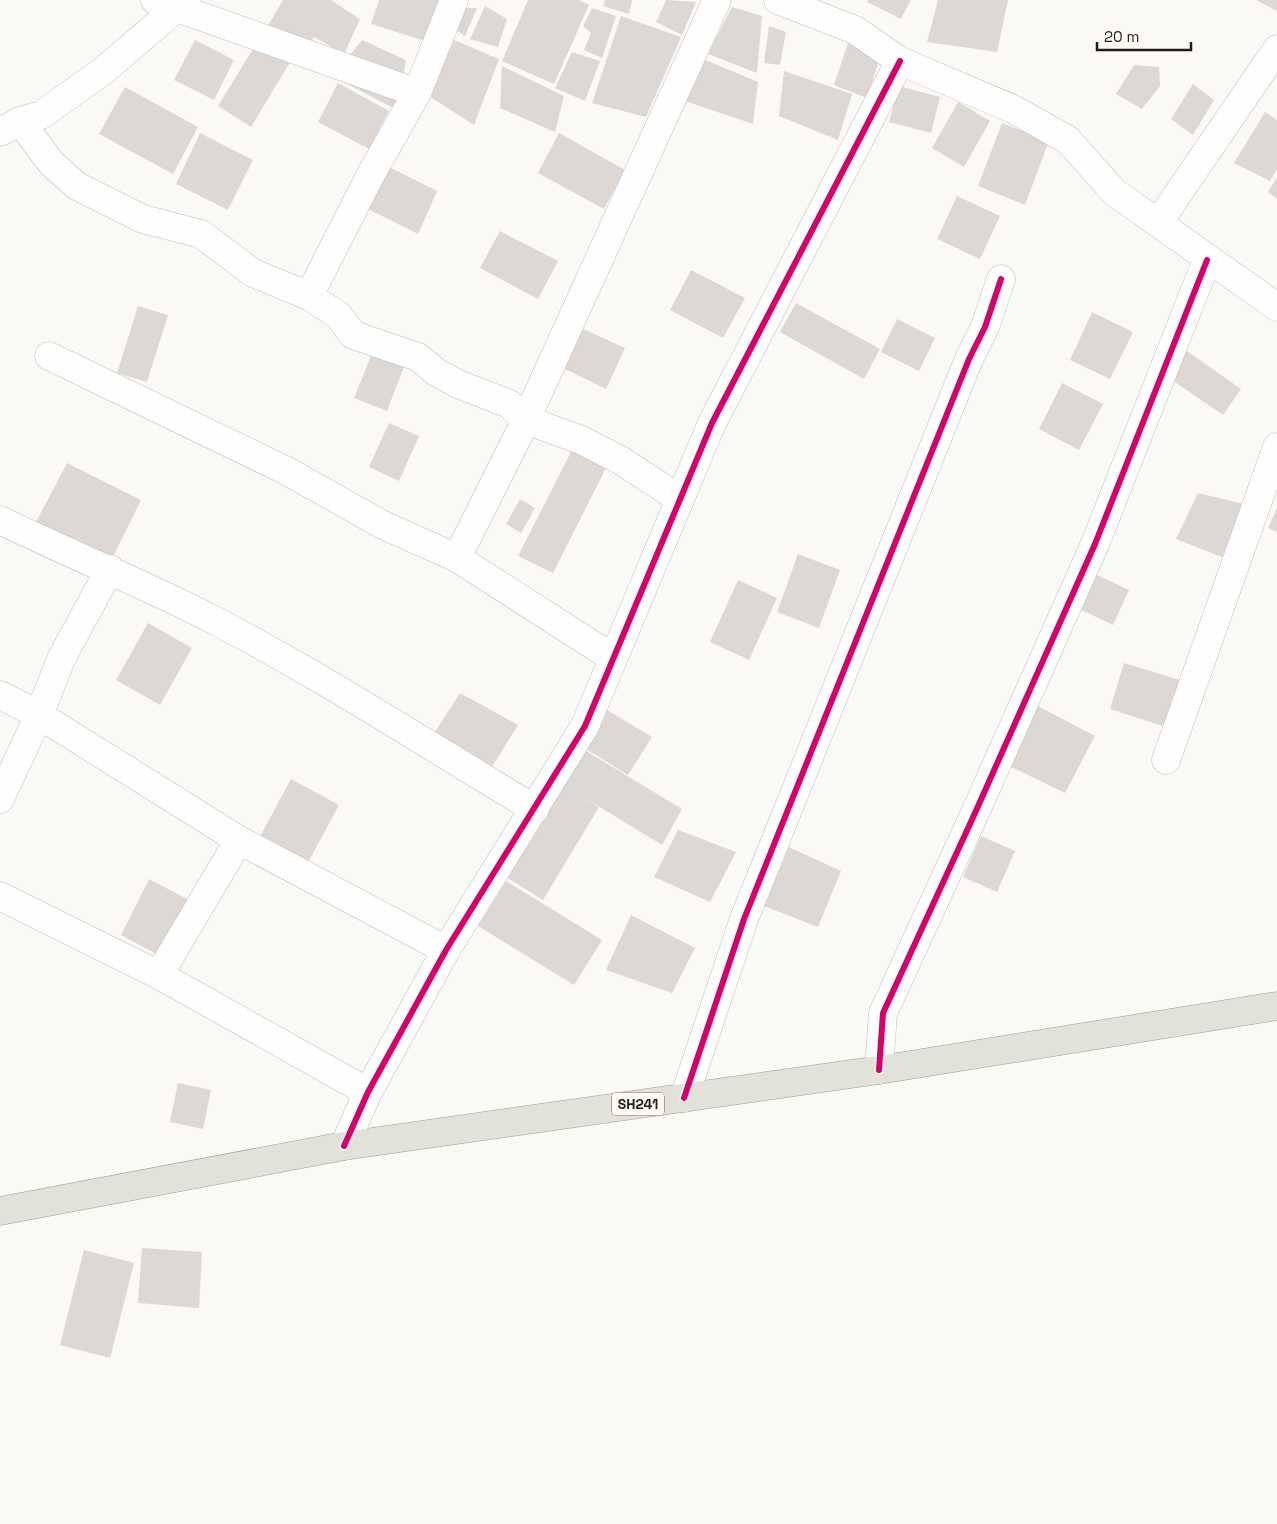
<svg xmlns="http://www.w3.org/2000/svg" width="1277" height="1524" font-family="'Space Grotesk',sans-serif">
  <style>
    .building { fill: #ddd8d3 }
    .lines { fill: none; stroke-linecap: round; stroke-linejoin: round }
    .minor-casing { stroke: #bebbb6; stroke-width: 29 }
    .primary-casing { stroke: #9f9e90; stroke-width: 29 }
    .minor { stroke: #fefefe; stroke-width: 28 }
    .primary { stroke: #e2e2da; stroke-width: 28 }
    .cycleway-casing { stroke: #fefaf2; stroke-width: 9 }
    .cycleway { stroke: #d6006c; stroke-width: 6 }
    .labels { text-anchor: middle; stroke-width: 5; stroke-linejoin: round; paint-order: stroke }
    .shield { fill: #fefaf2; stroke: #625f57; stroke-width: 1 }
    .shield-label { font-size: 14px; font-weight: bold; fill: #1f1c15 }
  </style>
  <rect width="100%" height="100%" fill="#fbf9f5"/>
  <!-- building -->
  <path class="building" d="M 283,0 L 331,0 L 360,19 L 344,54 L 314,37 L 305,51 L 263,34 Z
    M 379,0 L 441,0 L 428,42 L 371,24 Z
    M 528,0 L 579,0 L 589,5 L 554,84 L 502,61 Z
    M 605,0 L 632,0 L 629,14 L 603,6 Z
    M 666,0 L 696,2 L 682,35 L 656,22 Z
    M 868,0 L 911,0 L 901,19 L 867,2 Z
    M 938,0 L 1008,0 L 997,52 L 927,42 Z
    M 1256,0 L 1277,0 L 1277,11 Z
    M 485,6 L 507,19 L 498,47 L 470,39 Z
    M 732,7 L 762,16 L 757,73 L 708,54 Z
    M 464,8 L 477,8 L 465,36 L 453,28 Z
    M 592,8 L 616,16 L 602,58 L 584,50 L 591,33 L 583,26 Z
    M 621,16 L 681,37 L 646,117 L 592,103 Z
    M 769,26 L 786,32 L 780,65 L 764,63 Z
    M 259,39 L 292,59 L 251,127 L 218,106 Z
    M 195,40 L 234,60 L 214,100 L 174,80 Z
    M 362,40 L 406,60 L 402,83 L 344,63 Z
    M 454,40 L 499,59 L 474,125 L 429,96 Z
    M 848,43 L 882,51 L 867,98 L 834,85 Z
    M 572,52 L 600,61 L 585,101 L 555,88 Z
    M 703,59 L 758,82 L 753,124 L 685,101 Z
    M 1134,65 L 1159,67 L 1160,86 L 1142,109 L 1116,94 Z
    M 502,66 L 564,96 L 555,132 L 500,108 Z
    M 784,71 L 852,94 L 838,140 L 779,116 Z
    M 338,79 L 401,90 L 393,108 Z
    M 338,83 L 389,111 L 369,149 L 318,122 Z
    M 1193,84 L 1214,100 L 1193,135 L 1171,119 Z
    M 899,86 L 940,97 L 931,133 L 889,122 Z
    M 125,87 L 198,127 L 173,174 L 99,134 Z
    M 958,102 L 990,121 L 964,167 L 932,148 Z
    M 1265,112 L 1277,120 L 1277,169 L 1270,181 L 1234,163 Z
    M 1002,123 L 1049,141 L 1025,205 L 978,186 Z
    M 200,133 L 253,160 L 228,210 L 176,184 Z
    M 559,133 L 625,170 L 604,209 L 538,173 Z
    M 389,167 L 437,191 L 418,234 L 368,209 Z
    M 1277,177 L 1277,199 L 1268,192 Z
    M 957,196 L 1000,216 L 980,259 L 937,239 Z
    M 500,231 L 558,261 L 538,299 L 480,268 Z
    M 691,270 L 745,298 L 723,338 L 670,310 Z
    M 796,303 L 880,349 L 864,379 L 780,332 Z
    M 138,306 L 168,315 L 147,382 L 117,373 Z
    M 1092,312 L 1133,332 L 1110,379 L 1070,360 Z
    M 897,319 L 935,338 L 919,371 L 881,352 Z
    M 581,328 L 625,348 L 606,389 L 565,369 Z
    M 373,351 L 405,364 L 387,411 L 354,398 Z
    M 1187,351 L 1241,389 L 1223,415 L 1169,378 Z
    M 1062,383 L 1103,404 L 1079,450 L 1039,429 Z
    M 389,423 L 419,436 L 399,481 L 369,467 Z
    M 572,450 L 606,468 L 553,573 L 518,556 Z
    M 67,463 L 141,500 L 111,561 L 36,522 Z
    M 1198,493 L 1244,504 L 1222,557 L 1176,539 Z
    M 520,499 L 535,508 L 521,533 L 506,524 Z
    M 1277,508 L 1277,532 L 1268,528 Z
    M 798,554 L 840,570 L 819,628 L 777,612 Z
    M 1089,571 L 1129,590 L 1113,625 L 1073,606 Z
    M 738,580 L 777,598 L 749,660 L 710,642 Z
    M 148,623 L 192,648 L 160,705 L 116,680 Z
    M 1124,663 L 1180,680 L 1166,727 L 1110,709 Z
    M 460,693 L 518,725 L 490,770 L 433,735 Z
    M 1034,704 L 1095,736 L 1065,793 L 1007,765 Z
    M 604,708 L 652,737 L 628,775 L 581,746 Z
    M 581,748 L 682,809 L 662,845 L 577,793 L 599,807 L 543,900 L 503,875 Z
    M 291,779 L 339,805 L 304,870 L 256,844 Z
    M 678,830 L 736,852 L 710,902 L 654,877 Z
    M 981,836 L 1015,851 L 997,892 L 963,877 Z
    M 789,847 L 841,871 L 818,927 L 764,906 Z
    M 149,879 L 189,900 L 160,956 L 121,935 Z
    M 506,881 L 602,940 L 574,985 L 478,926 Z
    M 631,915 L 695,948 L 672,993 L 606,970 Z
    M 178,1083 L 211,1090 L 203,1129 L 170,1122 Z
    M 142,1248 L 202,1252 L 199,1308 L 138,1303 Z
    M 84,1250 L 134,1263 L 110,1358 L 60,1345 Z"/>
  <g class="lines">
    <!-- minor casing -->
    <g class="minor-casing">
      <path id="minor" d="M 155,0 L 417,93
        M 778,0 L 855,30 L 900,61 L 1013,109 L 1068,140 L 1114,192 L 1277,307
        M 20,121 L 52,164 L 77,186 L 143,219 L 201,234 L 253,273 L 309,296 L 339,316 L 353,335 L 418,357 L 436,372 L 458,384 L 509,404 L 526,420 L 581,440 L 620,460 L 680,499
        M 0,132 L 20,121 L 41,115 L 103,71 L 186,0
        M 1158,223 L 1277,49
        M 309,296 L 371,174 L 417,93 L 454,0
        M 49,356 L 287,471 L 383,525 L 457,558 L 613,658
        M 0,520 C 71,555 145,584 216,621 C 325,678 429,746 535,809
        M 457,558 L 526,420 L 717,0
        M 0,695 L 39,715 L 239,840 L 446,950
        M 1166,760 L 1277,447
        M 0,799 L 39,715 L 62,657 L 110,569
        M 0,896 L 159,975 L 368,1092
        M 159,975 L 239,840
        M 879,1070 L 883,1013 L 975,813 L 1095,544 L 1207,260
        M 684,1098 L 744,919 L 969,359 L 985,327 L 1001,279
        M 344,1146 L 368,1092 L 446,950 L 585,726 L 712,423 L 900,61"/>
    </g>
    <!-- primary casing -->
    <g class="primary-casing">
      <path id="primary" d="M 0,1211 L 344,1146 L 879,1070 L 1277,1006"/>
    </g>
    <!-- minor -->
    <use href="#minor" class="minor"/>
    <!-- primary -->
    <use href="#primary" class="primary"/>
    <!-- cycleway casing -->
    <g class="cycleway-casing">
      <path id="cycleway" d="M 879,1070 L 883,1013 L 975,813 L 1095,544 L 1207,260
        M 684,1098 L 744,919 L 969,359 L 985,327 L 1001,279
        M 344,1146 L 368,1092 L 446,950 L 585,726 L 712,423 L 900,61"/>
    </g>
    <!-- cycleway -->
    <use href="#cycleway" class="cycleway"/>
  </g>
  <g class="labels">
    <!-- shield labels -->
    <rect class="shield" x="612" y="1092.5" width="52" height="23" rx="4"/>
    <g class="shield-label">
      <text x="638" y="1109">SH241</text>
    </g>
  </g>
  <!-- scale -->
  <path d="M1097 42v8h94v-8" fill="none" stroke="#1f1c15" stroke-width="2.5"/>
  <text x="1104" y="42" font-size="15" fill="#1f1c15" stroke="#fefaf2" stroke-width="4" paint-order="stroke">20 m</text>
</svg>
